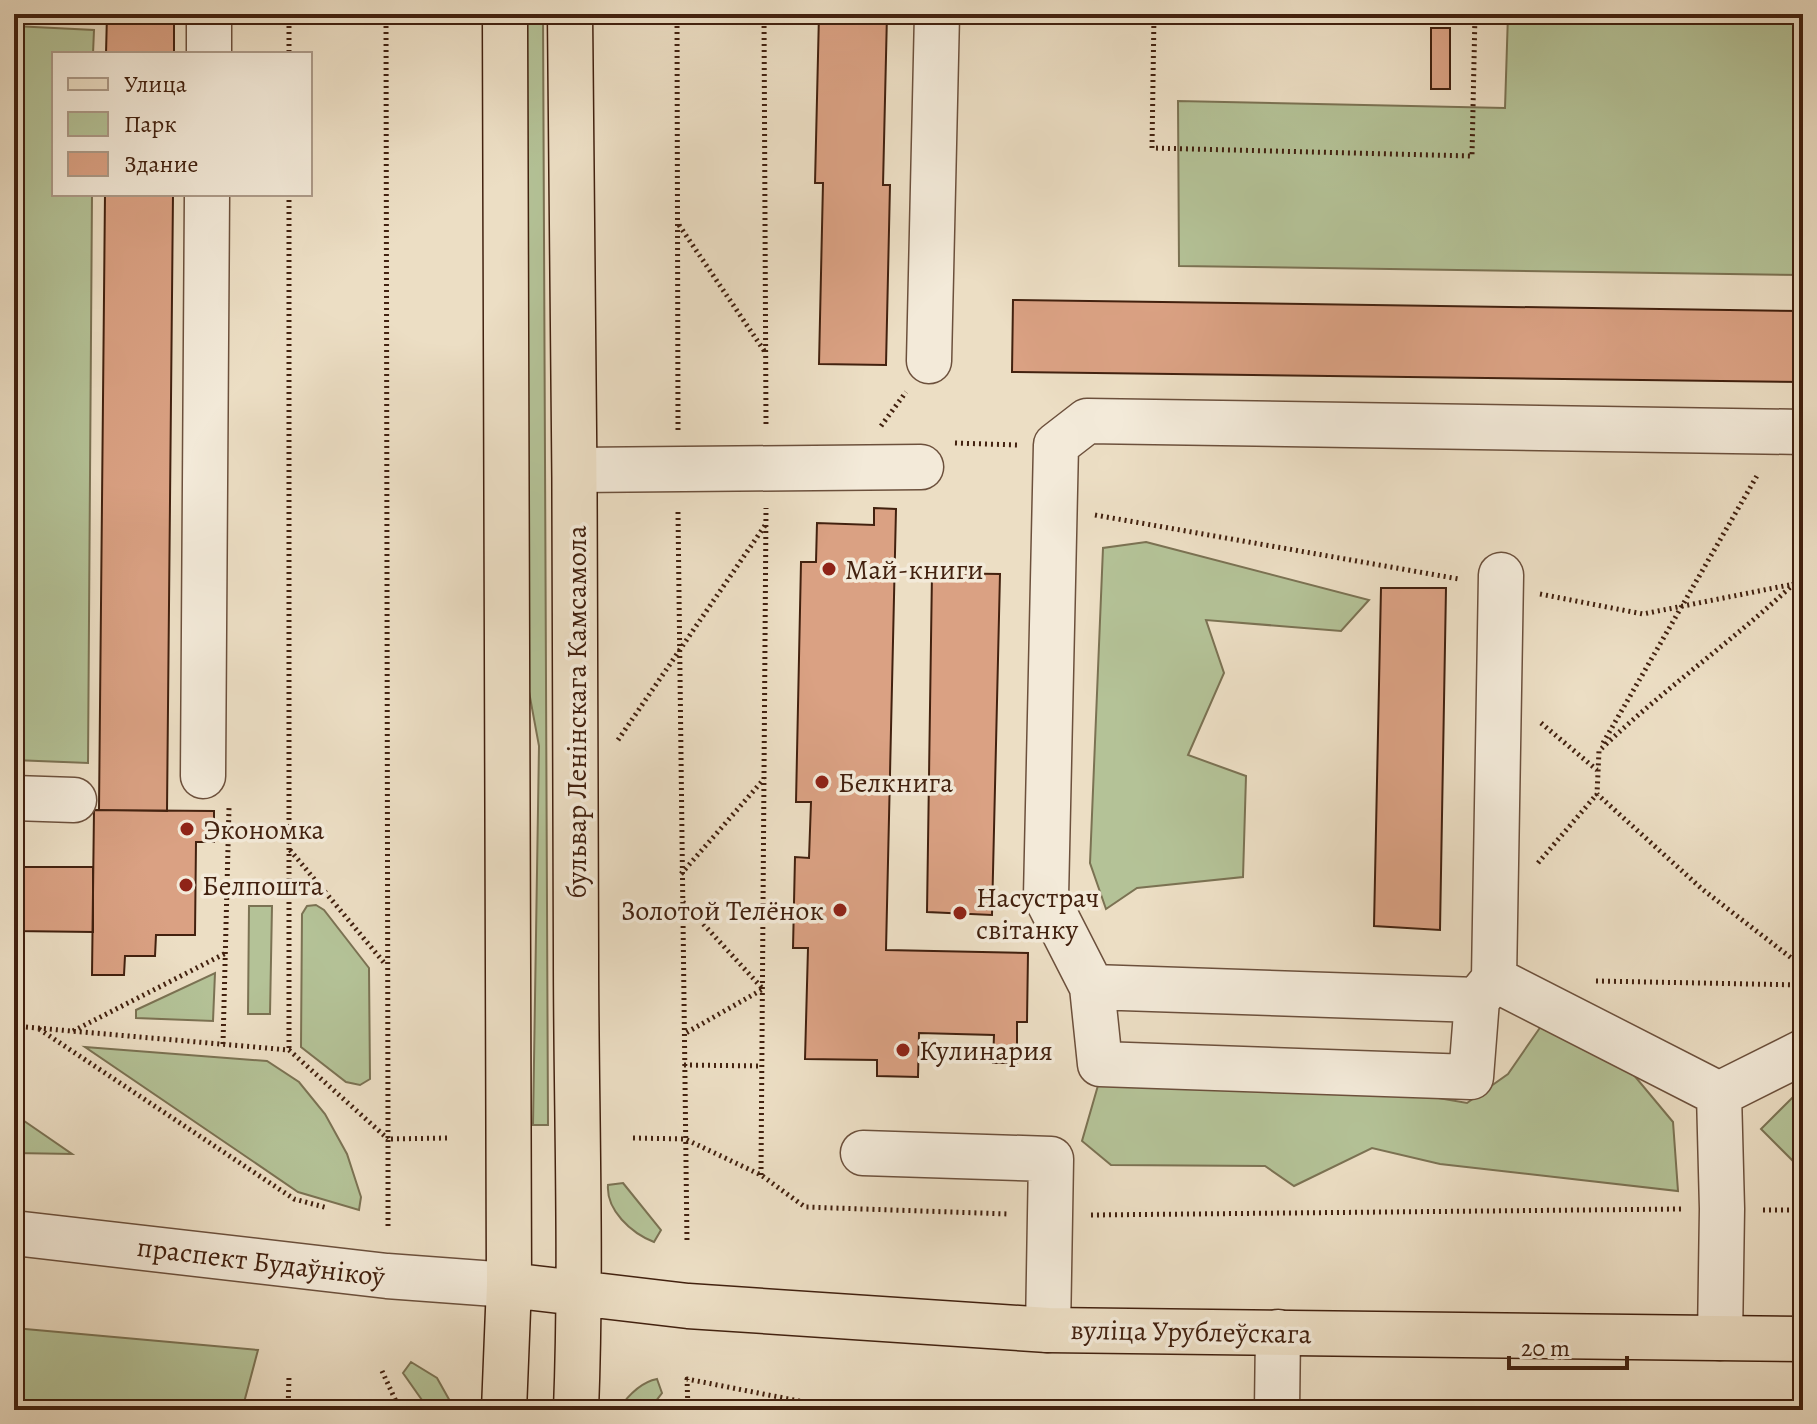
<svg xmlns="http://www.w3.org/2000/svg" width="1817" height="1424" font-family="Alegreya,serif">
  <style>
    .green { fill: #b4c297; stroke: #7b7253; stroke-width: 2 }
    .building { fill: #daa183; stroke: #42210f; stroke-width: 2 }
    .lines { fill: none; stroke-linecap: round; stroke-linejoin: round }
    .minor-casing { stroke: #6c503c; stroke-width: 47 }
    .major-casing { stroke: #42210f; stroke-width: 47 }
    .path { stroke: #42210f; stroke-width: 5; stroke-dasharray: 2 4; stroke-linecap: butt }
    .minor { stroke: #f3ead9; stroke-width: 44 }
    .major { stroke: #ecdec4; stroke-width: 44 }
    .poi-dot { fill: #8f2418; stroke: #f3ead9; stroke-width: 3 }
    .labels { text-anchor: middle; stroke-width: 7; stroke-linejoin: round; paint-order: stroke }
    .poi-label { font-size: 28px; fill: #42210f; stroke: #f3ead9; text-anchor: start }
    .street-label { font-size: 28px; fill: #42210f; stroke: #f3ead9 }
  </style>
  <rect width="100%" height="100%" fill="#ecdec4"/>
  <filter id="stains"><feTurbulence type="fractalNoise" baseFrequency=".0025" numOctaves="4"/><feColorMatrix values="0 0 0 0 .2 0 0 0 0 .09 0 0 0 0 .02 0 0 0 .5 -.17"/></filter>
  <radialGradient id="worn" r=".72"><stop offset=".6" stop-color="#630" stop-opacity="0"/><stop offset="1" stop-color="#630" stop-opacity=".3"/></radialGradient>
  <!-- green -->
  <path class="green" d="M 526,14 L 543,14 L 548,1125 L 533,1125 L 539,746 L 527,681 Z
    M 1508,14 L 1803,14 L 1803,275 L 1179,266 L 1178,101 L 1505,108 Z
    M 14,26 L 94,30 L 93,54 L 54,54 L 54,194 L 92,194 L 88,763 L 14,760 Z
    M 1146,542 L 1369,600 L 1341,631 L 1206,620 L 1224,673 L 1188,755 L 1246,776 L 1243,877 L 1137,888 L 1106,909 L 1090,863 L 1103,548 Z
    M 316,905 L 324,910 L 369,968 L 370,1079 L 360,1085 L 346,1082 L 301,1047 L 302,914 L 307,906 Z
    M 249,906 L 272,906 L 270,1014 L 248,1014 Z
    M 215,973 L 213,1021 L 136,1018 L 136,1010 Z
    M 1546,1019 L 1633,1074 L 1673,1122 L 1678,1191 L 1440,1164 L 1372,1148 L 1294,1186 L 1265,1166 L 1111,1165 L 1082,1141 L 1099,1082 L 1421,1095 L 1467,1103 L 1508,1074 Z
    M 85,1047 L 267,1061 L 299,1082 L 325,1114 L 347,1154 L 361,1197 L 359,1210 L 298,1192 Z
    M 1803,1092 L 1803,1171 L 1761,1129 L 1795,1095 Z
    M 14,1114 L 72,1154 L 14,1153 Z
    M 623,1183 L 661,1230 L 654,1242 C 631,1233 606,1210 608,1185 Z
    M 14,1328 L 258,1350 L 242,1410 L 41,1410 L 14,1407 Z
    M 411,1362 L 437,1378 L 455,1410 L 429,1410 L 403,1373 Z
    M 657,1379 L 662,1393 L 649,1410 L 618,1410 C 627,1397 641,1382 657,1379 Z"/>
  <!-- building -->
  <path class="building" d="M 107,14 L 174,14 L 174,54 L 106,54 Z
    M 819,14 L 887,14 L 883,185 L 890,185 L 886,365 L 819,364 L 823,183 L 815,183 Z
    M 1431,28 L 1450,28 L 1450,89 L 1431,89 Z
    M 105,194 L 173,194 L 167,811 L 99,810 Z
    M 1013,300 L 1803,311 L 1803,382 L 1012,372 Z
    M 874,508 L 896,509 L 886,950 L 1028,953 L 1027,1022 L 1017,1022 L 1017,1063 L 993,1063 L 994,1035 L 919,1033 L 918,1077 L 877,1076 L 877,1060 L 805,1059 L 808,948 L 793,948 L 795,857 L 809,858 L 811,802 L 796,802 L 801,562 L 816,562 L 817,523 L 874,525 Z
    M 932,573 L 1000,574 L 992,915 L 927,912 Z
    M 1381,588 L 1446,588 L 1440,930 L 1374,926 Z
    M 94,810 L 214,811 L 214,842 L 196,842 L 195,935 L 156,935 L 155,956 L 125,956 L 124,975 L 92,975 Z
    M 14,867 L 93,867 L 93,932 L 14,931 Z"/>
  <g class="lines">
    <!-- minor casing -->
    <g class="minor-casing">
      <path id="minor" d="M 209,54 L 209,14
        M 929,361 L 937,14
        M 575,470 L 921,467
        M 203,776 L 207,194
        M 14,798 L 74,800
        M 1494,979 L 1719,1094
        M 1092,987 L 1477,1000 L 1494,979 L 1501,575
        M 1477,1000 L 1471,1077 L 1100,1064 L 1092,987 L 1046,897 L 1056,445 L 1087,421 L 1803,432
        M 863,1153 L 1051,1159 L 1048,1330
        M 14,1233 L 387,1276 L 509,1285
        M 1720,1338 L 1722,1209 L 1719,1094 L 1803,1052
        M 1277,1410 L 1278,1332"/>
    </g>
    <!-- major casing -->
    <g class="major-casing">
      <path id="major" d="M 570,14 C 574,327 576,641 576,954 C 576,1106 582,1258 576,1410
        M 509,1285 L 688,1306 L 1048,1330 L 1803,1339
        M 504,1410 L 509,1285 L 505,14"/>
    </g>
    <!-- path -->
    <path class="path" d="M 289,14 L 289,54
      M 386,14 L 388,1139
      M 677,14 L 678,430
      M 764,14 L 766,426
      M 1154,14 L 1152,148 L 1472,156 L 1475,14
      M 289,194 L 289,1050
      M 679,225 L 765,352
      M 881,426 L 906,392
      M 955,443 L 1017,445
      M 678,512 L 687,1243
      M 1095,515 L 1459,579
      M 1803,575 C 1739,637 1664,688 1599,751 L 1597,794 L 1702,889 L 1803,967
      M 1540,594 L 1643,614 L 1794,584
      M 1541,723 L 1597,770
      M 618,740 L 766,524
      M 1603,743 L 1758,474
      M 290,850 L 386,965
      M 1538,863 L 1597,794
      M 681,874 L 764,779
      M 228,885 L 289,886
      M 683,902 L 763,989 L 684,1034
      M 1596,981 L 1803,985
      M 14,1026 L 289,1050 L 388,1139
      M 39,1029 L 294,1199 L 328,1208
      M 73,1031 L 226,953
      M 223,1044 L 229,808
      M 684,1065 L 762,1066
      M 633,1138 L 685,1139 L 761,1175 L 805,1207 L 1009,1214
      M 761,1175 L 766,508
      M 1763,1210 L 1803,1210
      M 1091,1215 L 1681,1209
      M 388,1226 L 388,1139 L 448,1138
      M 382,1371 L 400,1410
      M 288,1410 L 289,1377
      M 688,1410 L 687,1379 L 804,1402 L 978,1405 L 978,1410
      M 802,1410 L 804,1402"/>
    <!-- minor -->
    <use href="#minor" class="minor"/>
    <!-- major -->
    <use href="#major" class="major"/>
  </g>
  <!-- markers -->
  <g class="poi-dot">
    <circle cx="829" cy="569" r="8"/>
    <circle cx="822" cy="782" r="8"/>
    <circle cx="187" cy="829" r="8"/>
    <circle cx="186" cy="885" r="8"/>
    <circle cx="840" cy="910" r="8"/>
    <circle cx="960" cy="913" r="8"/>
    <circle cx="903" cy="1050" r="8"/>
  </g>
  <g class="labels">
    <!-- poi labels -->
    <g class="poi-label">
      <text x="845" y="579">Май-книги</text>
      <text x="838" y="792">Белкнига</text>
      <text x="203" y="839">Экономка</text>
      <text x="202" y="895">Белпошта</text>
      <text x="976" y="907">Насустрач<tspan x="976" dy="32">світанку</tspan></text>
      <text x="824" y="920" text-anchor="end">Золотой Телёнок</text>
      <text x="919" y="1060">Кулинария</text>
    </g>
    <!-- street labels -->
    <g class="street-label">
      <text transform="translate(576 712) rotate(-90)" y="10">бульвар Ленінскага Камсамола</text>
      <text transform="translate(261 1261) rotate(7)" y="10">праспект Будаўнікоў</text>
      <text transform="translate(1191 1331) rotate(1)" y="10">вуліца Урублеўскага</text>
    </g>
  </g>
  <!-- margin -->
  <rect width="1817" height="1424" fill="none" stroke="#ecdec4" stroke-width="48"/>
  <rect x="16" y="16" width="1785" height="1392" fill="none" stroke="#42210f" stroke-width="4"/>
  <rect x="24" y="24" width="1769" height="1376" fill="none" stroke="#42210f" stroke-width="2"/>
  <!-- legend -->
  <rect x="52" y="52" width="260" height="144" fill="#f3ead9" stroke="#ac9a88" stroke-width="2"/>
  <rect x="68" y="78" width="40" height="12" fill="#ecdec4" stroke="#ac9a88" stroke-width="2"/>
  <text x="124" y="92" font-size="24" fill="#42210f">Улица</text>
  <rect x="68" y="112" width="40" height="24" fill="#b4c297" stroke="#ac9a88" stroke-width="2"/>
  <text x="124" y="132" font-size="24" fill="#42210f">Парк</text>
  <rect x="68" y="152" width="40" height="24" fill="#daa183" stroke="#ac9a88" stroke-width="2"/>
  <text x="124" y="172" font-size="24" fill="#42210f">Здание</text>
  <!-- scale -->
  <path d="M1509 1356v12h118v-12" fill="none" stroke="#42210f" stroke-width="4"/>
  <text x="1521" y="1356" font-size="24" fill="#42210f" stroke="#f3ead9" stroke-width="6" paint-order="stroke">20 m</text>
  <rect width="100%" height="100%" filter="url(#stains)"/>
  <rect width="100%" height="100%" fill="url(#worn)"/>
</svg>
